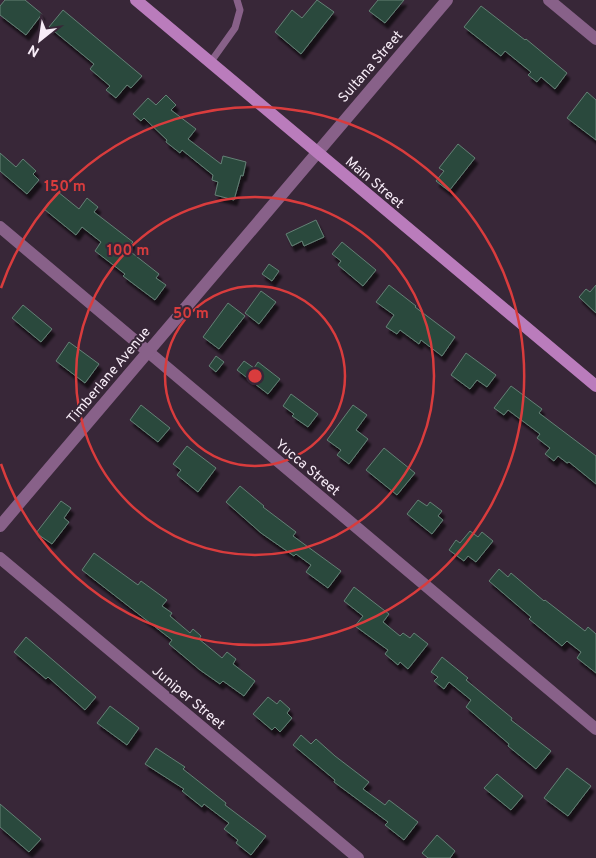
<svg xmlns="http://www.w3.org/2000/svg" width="596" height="858" font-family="Overpass,sans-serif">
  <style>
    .building { fill: #2b483d; stroke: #638175; filter: url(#shadow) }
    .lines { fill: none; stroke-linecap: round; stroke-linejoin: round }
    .service { stroke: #886189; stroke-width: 7 }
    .minor { stroke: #886189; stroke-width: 12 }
    .tertiary { stroke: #886189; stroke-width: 12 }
    .secondary { stroke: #ba7cbc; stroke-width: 12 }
    .ring { fill: none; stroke: #d93c3d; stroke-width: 2.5 }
    .labels { text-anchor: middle; stroke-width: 4; stroke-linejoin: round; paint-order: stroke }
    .street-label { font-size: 14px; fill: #f8edf8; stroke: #382738 }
    .centre { fill: #d93c3d; stroke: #382738; stroke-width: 2.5 }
    .ring-label { font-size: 15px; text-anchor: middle; font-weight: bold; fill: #d93c3d; stroke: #382738; stroke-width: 4; stroke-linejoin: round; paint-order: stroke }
  </style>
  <defs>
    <filter id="shadow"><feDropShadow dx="3" dy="5.5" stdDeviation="1" flood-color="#0009"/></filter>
  </defs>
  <rect width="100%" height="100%" fill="#382738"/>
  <!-- building -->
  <path class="building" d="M 5,0 L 25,0 L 42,14 L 26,35 L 0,15 L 0,6 Z
    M 317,0 L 334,12 L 301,54 L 275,32 L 292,10 L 302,18 Z
    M 378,0 L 404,0 L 385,23 L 369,11 Z
    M 481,6 L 525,40 L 526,39 L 567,73 L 555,89 L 541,77 L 537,82 L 528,75 L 531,72 L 505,51 L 501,56 L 464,27 Z
    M 63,10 L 142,76 L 131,88 L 127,85 L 116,98 L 106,90 L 110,86 L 90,69 L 94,64 L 49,27 Z
    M 587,92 L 596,100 L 596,140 L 567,118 Z
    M 166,95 L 176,105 L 171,110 L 196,129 L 188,139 L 221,164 L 223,156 L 246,162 L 243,176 L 241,175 L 234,200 L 215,195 L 218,182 L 212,180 L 213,175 L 182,150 L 180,153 L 166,142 L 167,140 L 144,118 L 141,121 L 133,114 L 148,98 L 156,105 Z
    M 458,144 L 475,158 L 449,191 L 436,181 L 444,171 L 439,168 Z
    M 0,153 L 16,167 L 23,159 L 36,171 L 33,174 L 39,180 L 27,194 L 0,171 Z
    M 58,192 L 79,209 L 87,198 L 98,207 L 94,212 L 133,242 L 127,249 L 159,274 L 156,278 L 166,285 L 155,300 L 123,276 L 125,274 L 95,251 L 101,242 L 82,227 L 76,235 L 44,209 Z
    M 316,220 L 324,237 L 304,246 L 302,241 L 292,246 L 286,234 Z
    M 342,242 L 376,270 L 363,286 L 338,265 L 341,261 L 332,254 Z
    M 269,264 L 279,271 L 272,281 L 262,274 Z
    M 389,285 L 416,306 L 415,307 L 455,337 L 442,356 L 421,340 L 419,344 L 400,330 L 397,334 L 386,327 L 394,315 L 376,302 Z
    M 596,285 L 596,313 L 579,297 L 586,289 L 590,292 Z
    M 261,291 L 276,302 L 259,324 L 245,313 Z
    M 228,303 L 245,316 L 219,349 L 203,337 Z
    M 23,305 L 52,329 L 41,342 L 12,318 Z
    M 69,342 L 99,364 L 85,383 L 56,361 Z
    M 466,353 L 496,375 L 487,387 L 477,380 L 470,389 L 451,375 Z
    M 216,356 L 224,362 L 216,372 L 209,366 Z
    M 244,361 L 254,368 L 258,362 L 280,379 L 268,394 L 237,370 Z
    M 511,386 L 542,409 L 539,413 L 596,456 L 596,484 L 569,462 L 567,463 L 558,456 L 554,461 L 545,454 L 550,448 L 537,438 L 540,434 L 508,410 L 504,415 L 494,408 Z
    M 291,394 L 318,414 L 308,427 L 292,416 L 294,414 L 283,406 Z
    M 141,405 L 170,428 L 158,442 L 130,420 Z
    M 353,405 L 367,415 L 356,430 L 368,439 L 349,464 L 337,455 L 341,450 L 327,440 Z
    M 187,446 L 216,468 L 198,492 L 177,475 L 181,470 L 173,464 Z
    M 384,448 L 415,473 L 397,495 L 366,470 Z
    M 240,486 L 264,506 L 263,507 L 296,532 L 293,536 L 341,571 L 328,588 L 306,572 L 311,565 L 296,554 L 294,556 L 261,533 L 226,502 Z
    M 418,500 L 427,506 L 430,502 L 442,511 L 438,516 L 443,520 L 432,534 L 407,514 Z
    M 61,501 L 71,508 L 64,518 L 69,522 L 52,544 L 36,533 Z
    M 470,531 L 478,537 L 482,532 L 493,541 L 476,562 L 468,556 L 464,561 L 449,550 L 456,540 L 460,543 Z
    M 94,553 L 138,585 L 141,581 L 167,600 L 162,606 L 172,613 L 170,616 L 190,633 L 193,629 L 201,636 L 199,639 L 222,658 L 227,652 L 236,659 L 233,664 L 255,681 L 244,696 L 223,681 L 220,684 L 200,670 L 169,644 L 172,640 L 82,570 Z
    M 499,569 L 508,577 L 511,573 L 544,601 L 545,600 L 585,631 L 588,627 L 596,634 L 596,673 L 577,658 L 581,652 L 567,641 L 562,646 L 529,619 L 531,617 L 489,581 Z
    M 354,587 L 389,614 L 383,622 L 400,636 L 403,633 L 410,638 L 414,633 L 428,644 L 408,669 L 400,662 L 398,665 L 385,654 L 388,650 L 355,626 L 363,616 L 344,601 Z
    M 26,637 L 96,697 L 85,710 L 48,677 L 46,679 L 14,652 Z
    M 442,657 L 468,678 L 466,680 L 512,718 L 511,720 L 551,751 L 536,769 L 508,746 L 509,744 L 466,707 L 471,700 L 449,682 L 444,689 L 434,681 L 438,677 L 431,672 Z
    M 268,697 L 277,704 L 280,700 L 290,709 L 287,713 L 292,718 L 280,732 L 275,727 L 272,730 L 253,714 Z
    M 110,706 L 139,728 L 127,745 L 97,723 Z
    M 301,735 L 311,744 L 316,739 L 335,756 L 369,782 L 363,789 L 385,805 L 389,800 L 418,822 L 404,840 L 385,825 L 388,822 L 334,782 L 335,780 L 293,745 Z
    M 156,748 L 185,767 L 183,769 L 226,803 L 225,805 L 266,836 L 251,855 L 236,843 L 238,840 L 224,829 L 229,823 L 204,804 L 202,807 L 182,791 L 184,789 L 145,764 Z
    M 567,768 L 591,786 L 568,816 L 544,798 Z
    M 497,774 L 523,796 L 511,810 L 484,788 Z
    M 0,804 L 41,839 L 29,852 L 0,827 Z
    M 437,835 L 455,851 L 450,858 L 428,858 L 422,853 Z"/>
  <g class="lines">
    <!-- service -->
    <path class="service" d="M 210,63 L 235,28 L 240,10 L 237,0"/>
    <!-- minor -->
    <path class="minor" d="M 549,0 L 596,39
      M 0,227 L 596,729
      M 0,558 L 358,858"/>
    <!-- tertiary -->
    <path class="tertiary" d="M 0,526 L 447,0"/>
    <!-- secondary -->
    <path class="secondary" d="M 136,0 L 596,386"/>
  </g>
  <!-- distance rings -->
  <g class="ring">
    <circle cx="255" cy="376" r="90"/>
    <circle cx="255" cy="376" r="179"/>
    <path d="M1 288A269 269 0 1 1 1 464"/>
  </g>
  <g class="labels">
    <!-- street labels -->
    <g class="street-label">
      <text transform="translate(370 66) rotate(-49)" y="5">Sultana Street</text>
      <text transform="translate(375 182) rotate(40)" y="5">Main Street</text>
      <text transform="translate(108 375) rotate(-50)" y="5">Timberlane Avenue</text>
      <text transform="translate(308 467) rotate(40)" y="5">Yucca Street</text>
      <text transform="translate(189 697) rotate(40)" y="5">Juniper Street</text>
    </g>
  </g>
  <circle cx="255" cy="376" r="8" class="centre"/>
  <g class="ring-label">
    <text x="65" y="191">150 m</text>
    <text x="128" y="255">100 m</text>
    <text x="191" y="318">50 m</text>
  </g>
  <!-- north arrow -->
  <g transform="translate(40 40) rotate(210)" stroke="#382738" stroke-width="4" paint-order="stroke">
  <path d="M0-4L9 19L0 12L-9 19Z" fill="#f8edf8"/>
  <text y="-8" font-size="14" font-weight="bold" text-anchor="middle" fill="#f8edf8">N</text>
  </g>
</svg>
